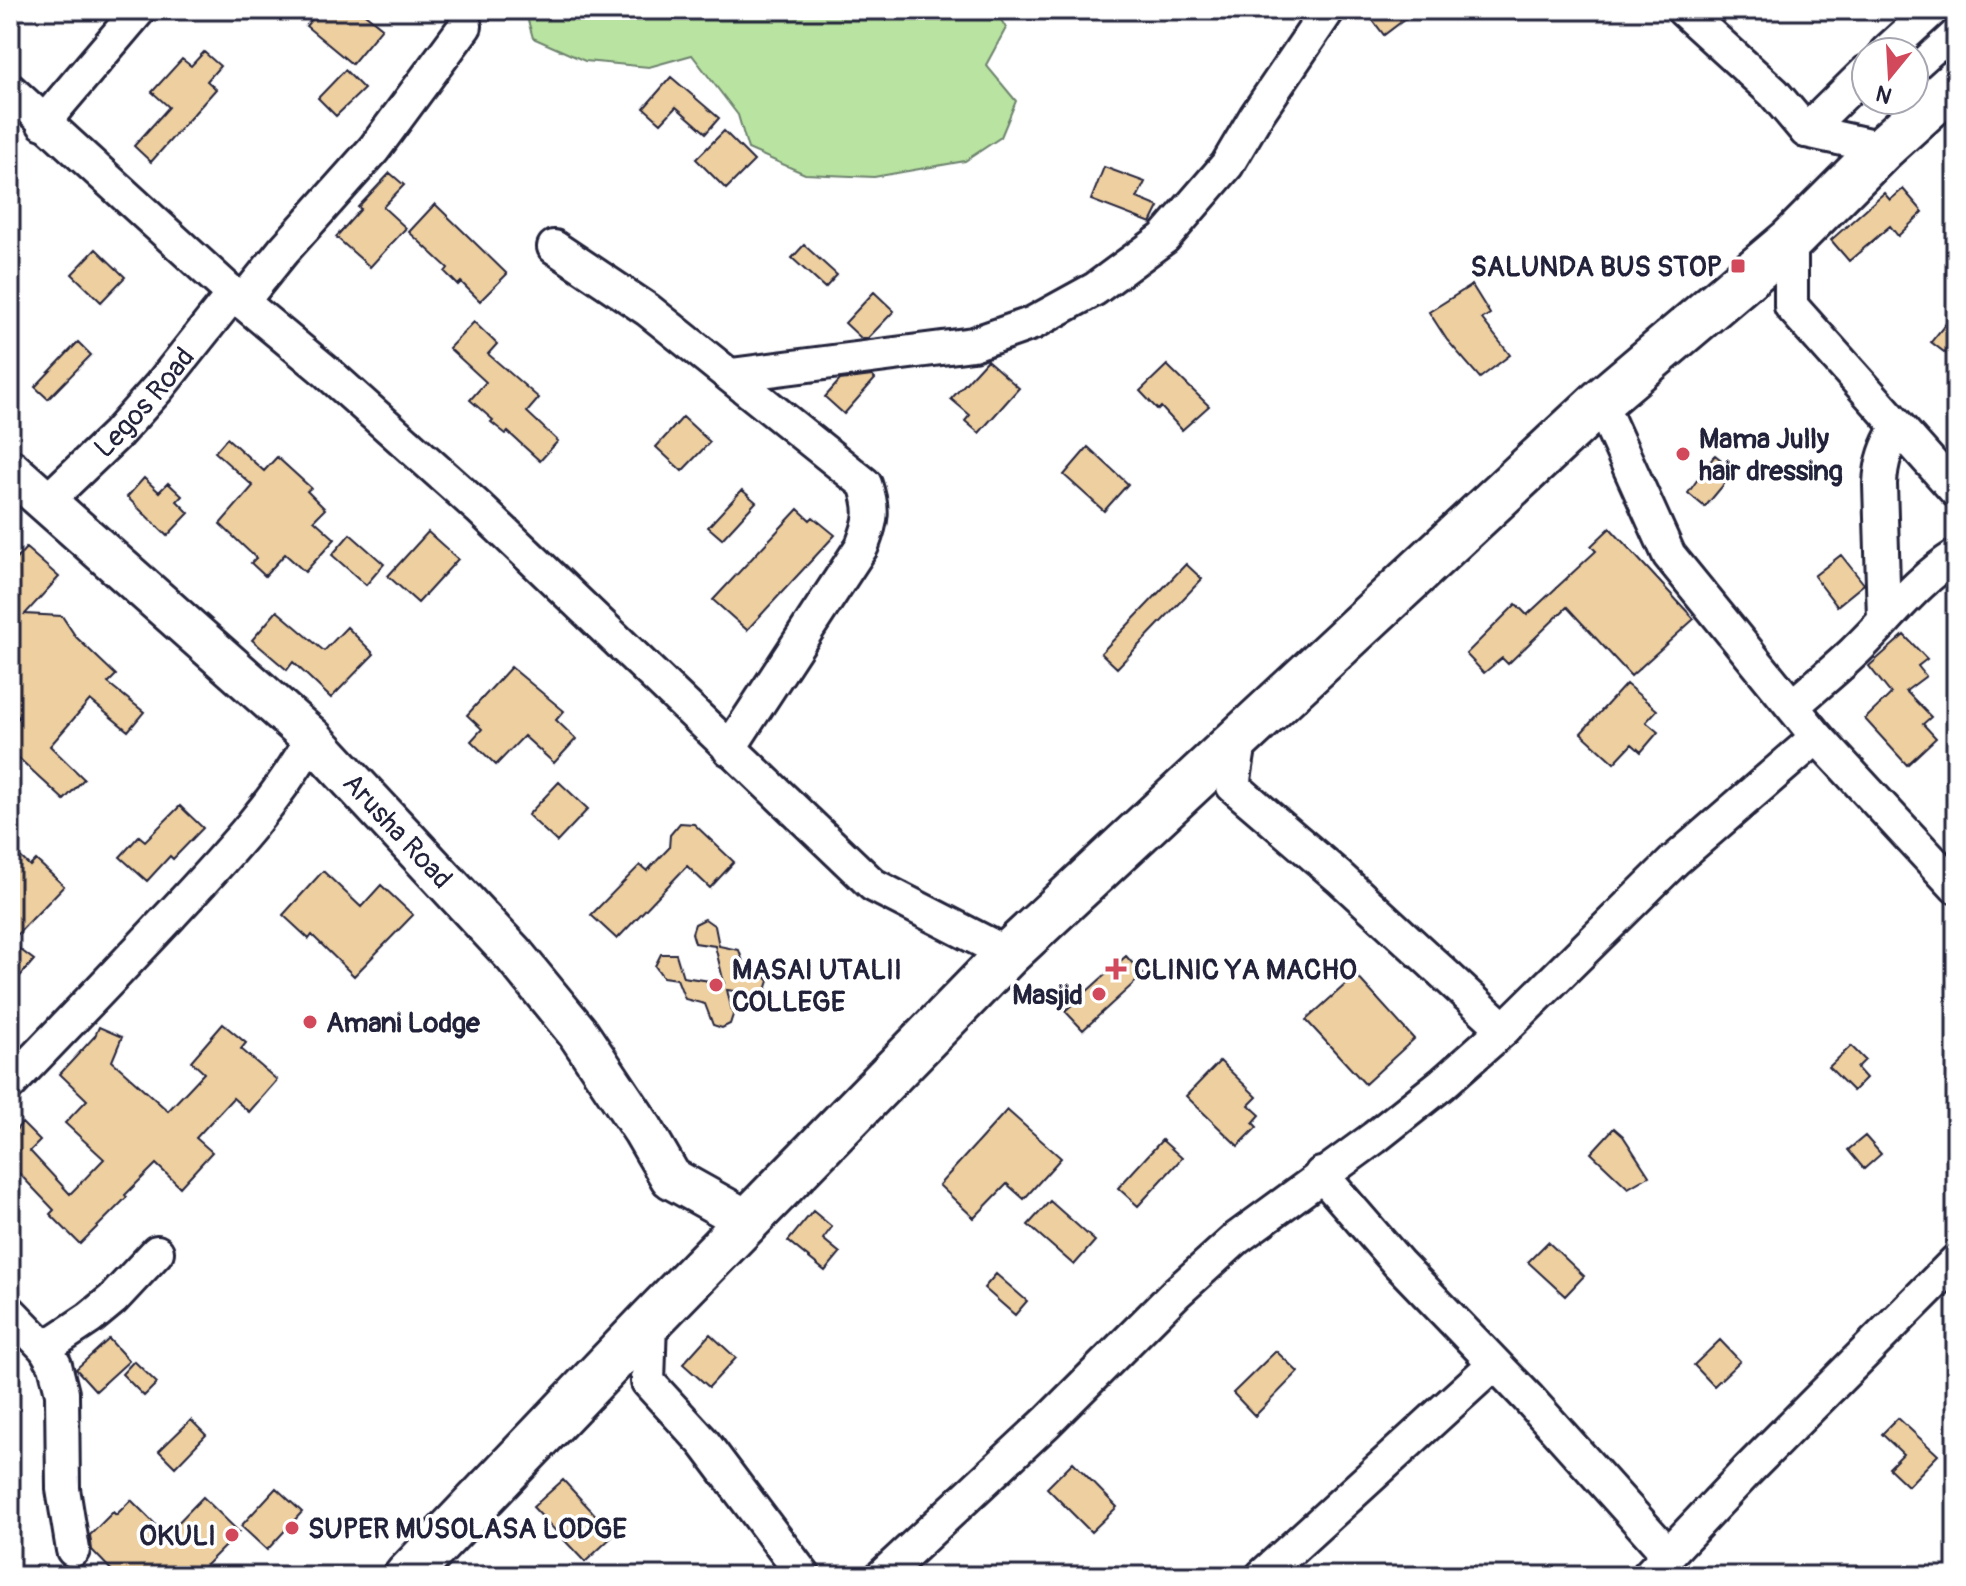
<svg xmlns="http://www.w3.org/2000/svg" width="1966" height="1586" font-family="Pangolin,sans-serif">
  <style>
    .green { fill: #b8e3a0; stroke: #6d826e; stroke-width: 2 }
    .building { fill: #edcfa0; stroke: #22223b; stroke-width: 2 }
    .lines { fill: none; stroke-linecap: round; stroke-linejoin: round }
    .minor-casing { stroke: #22223b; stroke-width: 38 }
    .major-casing { stroke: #22223b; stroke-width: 46 }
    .highway-casing { stroke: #22223b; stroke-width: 50 }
    .minor { stroke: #fff; stroke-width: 32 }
    .major { stroke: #fff; stroke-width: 40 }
    .highway { stroke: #fff; stroke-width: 44 }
    .poi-dot { fill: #d1495b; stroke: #fff; stroke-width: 3 }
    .labels { text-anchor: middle; stroke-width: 7; stroke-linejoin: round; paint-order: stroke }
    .poi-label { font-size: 28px; font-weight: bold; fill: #22223b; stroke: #fff; text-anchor: start }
    .street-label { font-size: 28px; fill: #22223b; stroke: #fff }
  </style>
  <rect width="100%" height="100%" fill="#fff"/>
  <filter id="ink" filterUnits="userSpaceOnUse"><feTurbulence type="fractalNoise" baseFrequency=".0125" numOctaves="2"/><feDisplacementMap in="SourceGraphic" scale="16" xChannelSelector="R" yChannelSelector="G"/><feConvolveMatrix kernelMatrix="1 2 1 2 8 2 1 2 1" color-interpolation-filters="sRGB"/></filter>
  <g filter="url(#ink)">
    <!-- green -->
    <path class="green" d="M 525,10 L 995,10 L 1006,28 L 986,65 L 1016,101 L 1001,137 L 965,161 L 874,177 L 805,174 L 748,149 L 738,115 L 692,55 L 649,67 L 585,61 L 533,38 Z"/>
    <!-- building -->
    <path class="building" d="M 320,10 L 360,10 L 382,28 L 352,64 L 306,26 Z
      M 1365,10 L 1417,10 L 1384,35 Z
      M 204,52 L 220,66 L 207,81 L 216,89 L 151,162 L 134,146 L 169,107 L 152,92 L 182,59 L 191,66 Z
      M 345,70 L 364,89 L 336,116 L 318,98 Z
      M 671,77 L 719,118 L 706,133 L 676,107 L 661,123 L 644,108 Z
      M 724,131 L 754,161 L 726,189 L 696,159 Z
      M 1104,167 L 1145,182 L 1137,198 L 1159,207 L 1151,223 L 1091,200 Z
      M 390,173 L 404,185 L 383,207 L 406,228 L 370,267 L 336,237 L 361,209 L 358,207 Z
      M 1903,189 L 1923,212 L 1898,236 L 1890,226 L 1849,261 L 1831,240 L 1884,193 L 1890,200 Z
      M 435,204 L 507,274 L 480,301 L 461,282 L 458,285 L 445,272 L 448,268 L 409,232 Z
      M 804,245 L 837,275 L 825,288 L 792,258 Z
      M 96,249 L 125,277 L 101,302 L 72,274 Z
      M 1472,285 L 1490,314 L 1482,319 L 1510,355 L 1480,378 L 1447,340 L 1429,312 Z
      M 874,292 L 894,311 L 868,338 L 862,339 L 845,323 Z
      M 1956,311 L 1956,345 L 1948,355 L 1931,342 Z
      M 474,322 L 497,344 L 488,354 L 539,398 L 527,412 L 558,441 L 540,461 L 508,432 L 506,434 L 491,422 L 493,420 L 470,400 L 486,382 L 449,348 Z
      M 78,342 L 91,355 L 48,399 L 35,387 Z
      M 987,360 L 1019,388 L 979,433 L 965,421 L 970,415 L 951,399 Z
      M 1167,365 L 1209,406 L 1182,430 L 1161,407 L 1158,410 L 1140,391 Z
      M 872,376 L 875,379 L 844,414 L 825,397 L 840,380 Z
      M 683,417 L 710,442 L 682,471 L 656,447 Z
      M 227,438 L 264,471 L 277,457 L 311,488 L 307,491 L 325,509 L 314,520 L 335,539 L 305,572 L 285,554 L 265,576 L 251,563 L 256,558 L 220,524 L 253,486 L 215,452 Z
      M 1088,447 L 1128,484 L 1104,511 L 1064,475 Z
      M 1715,455 L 1735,471 L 1705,507 L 1688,493 Z
      M 144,478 L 159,492 L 168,483 L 182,496 L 177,501 L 189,513 L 167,536 L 127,497 Z
      M 742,490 L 756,502 L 722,539 L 708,527 Z
      M 798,509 L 810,520 L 813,517 L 835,535 L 747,630 L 713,600 Z
      M 1610,528 L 1694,619 L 1631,676 L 1567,607 L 1508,664 L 1502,658 L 1484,673 L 1466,654 L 1516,604 L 1527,615 L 1596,551 L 1591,546 Z
      M 428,532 L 458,559 L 418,603 L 388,576 Z
      M 350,534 L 384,564 L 366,585 L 332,555 Z
      M 26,548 L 59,577 L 25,614 L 62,616 L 76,637 L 116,675 L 108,683 L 144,712 L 128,731 L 90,700 L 50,746 L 84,779 L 64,800 L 10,750 L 10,728 L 19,717 L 10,709 L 10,566 Z
      M 1841,555 L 1864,584 L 1837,606 L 1814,576 Z
      M 1186,564 L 1202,579 L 1117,668 L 1101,653 Z
      M 277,611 L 324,651 L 347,627 L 374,654 L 331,698 L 293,662 L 287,670 L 252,640 Z
      M 1904,635 L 1927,659 L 1918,666 L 1926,676 L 1906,691 L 1931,717 L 1923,724 L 1936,738 L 1907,765 L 1865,719 L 1891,694 L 1869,666 Z
      M 511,667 L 564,711 L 556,720 L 576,739 L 554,763 L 524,736 L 496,765 L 471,741 L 482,729 L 467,715 Z
      M 1626,684 L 1657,710 L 1646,722 L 1658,732 L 1641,752 L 1632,744 L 1614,763 L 1581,733 Z
      M 559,782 L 588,809 L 557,842 L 528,815 Z
      M 180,806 L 203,828 L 173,859 L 170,856 L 147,881 L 120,857 L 139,836 L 145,841 Z
      M 680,823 L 694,824 L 734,862 L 710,888 L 687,866 L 617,939 L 591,915 L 640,865 L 647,871 L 669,848 L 670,835 Z
      M 10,847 L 30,866 L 36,860 L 64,886 L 10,942 L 34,960 L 10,988 Z
      M 323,871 L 361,907 L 381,885 L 413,915 L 354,976 L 312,935 L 309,939 L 283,915 Z
      M 705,919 L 715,926 L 719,946 L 739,950 L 745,968 L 760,970 L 769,981 L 766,990 L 757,994 L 727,990 L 733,1015 L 730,1024 L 722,1028 L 713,1025 L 705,1004 L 685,999 L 677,979 L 663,977 L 655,966 L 661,954 L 676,954 L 683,977 L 724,983 L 715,946 L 695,943 L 692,933 L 695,924 Z
      M 1126,956 L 1143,975 L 1083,1030 L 1065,1011 Z
      M 1356,975 L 1414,1039 L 1365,1084 L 1306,1020 Z
      M 223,1024 L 246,1043 L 241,1049 L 277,1080 L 249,1112 L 233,1098 L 196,1138 L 212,1152 L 180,1187 L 156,1164 L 125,1195 L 127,1197 L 80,1244 L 50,1214 L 54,1210 L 13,1167 L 10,1170 L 10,1130 L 13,1133 L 22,1123 L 40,1141 L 30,1151 L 70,1194 L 104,1159 L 65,1123 L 87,1100 L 60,1074 L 95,1036 L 99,1027 L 122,1037 L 112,1061 L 168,1111 L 204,1073 L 191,1061 Z
      M 1851,1046 L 1865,1060 L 1857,1068 L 1866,1078 L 1853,1091 L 1829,1067 Z
      M 1220,1061 L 1257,1097 L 1249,1105 L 1260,1115 L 1253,1123 L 1257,1127 L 1238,1146 L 1186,1096 Z
      M 1007,1110 L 1061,1158 L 1024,1199 L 1007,1184 L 974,1218 L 939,1185 Z
      M 1614,1128 L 1623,1136 L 1649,1176 L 1628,1188 L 1591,1153 Z
      M 1865,1136 L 1881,1154 L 1864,1169 L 1848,1150 Z
      M 1162,1140 L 1182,1158 L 1138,1206 L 1118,1188 Z
      M 1050,1201 L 1095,1241 L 1074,1265 L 1028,1225 Z
      M 813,1211 L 832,1227 L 823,1239 L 840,1253 L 825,1271 L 788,1241 Z
      M 1548,1242 L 1584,1276 L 1565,1296 L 1528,1262 Z
      M 996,1274 L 1027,1301 L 1015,1315 L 984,1288 Z
      M 710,1334 L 736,1358 L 709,1387 L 683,1364 Z
      M 109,1339 L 129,1361 L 96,1391 L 76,1369 Z
      M 1720,1340 L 1740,1361 L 1714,1386 L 1694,1365 Z
      M 1276,1351 L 1298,1372 L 1255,1416 L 1233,1393 Z
      M 134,1361 L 157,1383 L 144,1396 L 122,1374 Z
      M 1898,1418 L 1938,1455 L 1908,1486 L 1889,1468 L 1903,1454 L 1882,1434 Z
      M 191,1420 L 206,1435 L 175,1467 L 159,1451 Z
      M 1073,1462 L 1117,1507 L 1091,1532 L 1047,1488 Z
      M 563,1480 L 614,1535 L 585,1562 L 533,1507 Z
      M 276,1488 L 302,1512 L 267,1550 L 241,1526 Z
      M 203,1497 L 239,1532 L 195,1576 L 117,1576 L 92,1550 L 90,1535 L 113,1512 L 116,1515 L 131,1500 L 166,1535 Z"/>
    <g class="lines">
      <!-- minor casing -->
      <g class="minor-casing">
        <g id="minor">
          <path d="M 1683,10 L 1774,93 L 1806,131 L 1883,148"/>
          <path d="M 1886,52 L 1932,10"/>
          <path d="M 10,90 L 233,294 L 328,373 L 479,508 L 873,885 L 1008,954"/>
          <path d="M 43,123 L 139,10"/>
          <path d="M 1806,131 L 1866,72"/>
          <path d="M 1791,240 L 1791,306 L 1956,491"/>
          <path d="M 554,247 L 648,310 L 865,484 C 874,510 872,520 862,546 L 729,749"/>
          <path d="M 242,302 L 283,251 L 374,149 L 465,26"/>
          <path d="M 731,375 L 973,344 L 1033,323 L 1095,289 L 1164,238 L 1227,165 L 1256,116 L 1328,10"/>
          <path d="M 1600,402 L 1669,555 L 1817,737 L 1956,887"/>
          <path id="s1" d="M 46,502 L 117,434 L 159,387 L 233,294"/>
          <path d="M 1884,618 L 1880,484 C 1881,461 1887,446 1898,427"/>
          <path d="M 1793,706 C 1813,688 1834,671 1853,653 C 1887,621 1916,581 1956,556"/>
          <path d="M 1241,735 L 1233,786 L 1339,877 L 1504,1029"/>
          <path d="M 10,1084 C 64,1028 118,972 171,915 C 222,860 275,805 312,738"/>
          <path d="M 1321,1174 L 1398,1263 L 1528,1398 L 1668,1554"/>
          <path d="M 10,1312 L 45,1348 L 55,1365 L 62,1393 L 63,1489 L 73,1550"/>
          <path d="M 650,1321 L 648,1382 L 704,1443 L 804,1576"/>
          <path d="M 45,1348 L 90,1318 L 113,1299 L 157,1252"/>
          <path d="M 882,1576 L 1047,1422 L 1175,1294 L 1237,1238 L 1374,1138 L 1442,1084 L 1504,1029 L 1674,861 L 1817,737"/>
          <path d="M 1262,1576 L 1494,1364"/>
          <path d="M 1648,1576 L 1747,1471 L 1956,1261"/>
        </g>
      </g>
      <!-- major casing -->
      <g class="major-casing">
        <g id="major">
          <path id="s2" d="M 10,470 L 312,738 L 514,955 L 578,1033 L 643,1130 L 671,1178 L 748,1221"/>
        </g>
      </g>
      <!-- highway casing -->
      <g class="highway-casing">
        <path id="highway" d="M 407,1576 L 650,1321 L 1008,954 L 1600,402 L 1791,240 L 1883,148 L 1956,82"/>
      </g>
      <!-- minor -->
      <use href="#minor" class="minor"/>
      <!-- major -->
      <use href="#major" class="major"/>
      <!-- highway -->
      <use href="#highway" class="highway"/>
    </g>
  </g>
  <!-- markers -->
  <g class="poi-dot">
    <rect x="1730" y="258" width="16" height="16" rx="4"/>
    <circle cx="1683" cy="454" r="8"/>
    <path d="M1112 957h8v8h8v8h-8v8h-8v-8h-8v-8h8z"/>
    <circle cx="716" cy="985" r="8"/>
    <circle cx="1099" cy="994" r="8"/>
    <circle cx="310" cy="1022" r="8"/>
    <circle cx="292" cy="1528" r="8"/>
    <circle cx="232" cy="1535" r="8"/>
  </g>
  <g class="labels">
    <!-- poi labels -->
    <g class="poi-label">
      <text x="1722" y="276" text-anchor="end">SALUNDA BUS STOP</text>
      <text x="1699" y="448">Mama Jully<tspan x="1699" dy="32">hair dressing</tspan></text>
      <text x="732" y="979">MASAI UTALII<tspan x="732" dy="32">COLLEGE</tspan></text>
      <text x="1134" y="979">CLINIC YA MACHO</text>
      <text x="1083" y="1004" text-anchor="end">Masjid</text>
      <text x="326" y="1032">Amani Lodge</text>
      <text x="308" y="1538">SUPER MUSOLASA LODGE</text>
      <text x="216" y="1545" text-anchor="end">OKULI</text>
    </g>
    <!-- street labels -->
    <g class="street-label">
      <text dy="10" stroke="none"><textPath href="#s1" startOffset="140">Legos Road</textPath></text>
      <text dy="10" stroke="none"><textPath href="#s2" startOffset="530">Arusha Road</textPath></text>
    </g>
  </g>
  <!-- margin -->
  <rect width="1966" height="1586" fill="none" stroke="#fff" stroke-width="40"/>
  <rect x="20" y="20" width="1926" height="1546" fill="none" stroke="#22223b" stroke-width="3" filter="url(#ink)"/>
  <!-- north arrow -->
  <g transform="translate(1890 76) rotate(198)"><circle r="38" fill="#ffffff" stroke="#a7a7b1" stroke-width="2"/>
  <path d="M0-6L14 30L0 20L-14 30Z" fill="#d1495b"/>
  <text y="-12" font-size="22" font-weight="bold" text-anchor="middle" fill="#22223b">N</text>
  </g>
</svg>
